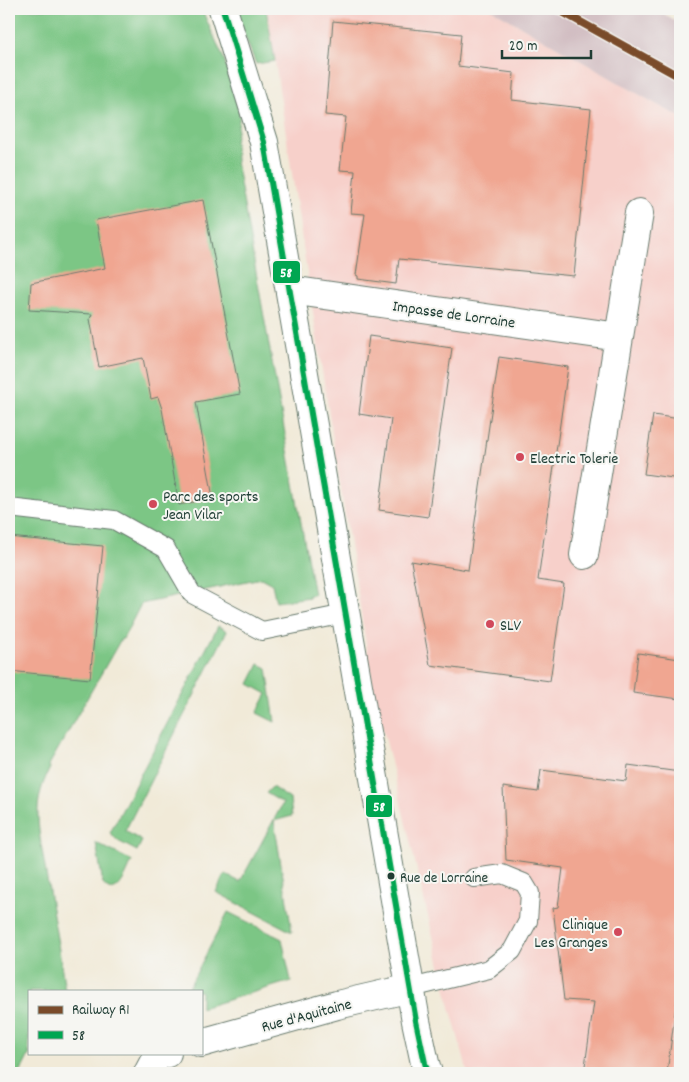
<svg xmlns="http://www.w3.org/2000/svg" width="689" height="1082" font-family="Dekko,sans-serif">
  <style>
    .built { fill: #f7d0ca }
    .industrial { fill: #d2bec2 }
    .green { fill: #7bc685; stroke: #4d825c }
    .building { fill: #f0a691 }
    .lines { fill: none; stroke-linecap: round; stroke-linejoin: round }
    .service-casing { stroke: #687a6d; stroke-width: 20 }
    .minor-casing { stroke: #687a6d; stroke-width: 30 }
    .service { stroke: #fff; stroke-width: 18 }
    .minor { stroke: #fff; stroke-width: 28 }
    .bus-1-casing { stroke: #f6f6f2; stroke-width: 10 }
    .bus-1 { stroke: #00a651; stroke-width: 6 }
    .rail-1-casing { stroke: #f6f6f2; stroke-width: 11 }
    .rail-1 { stroke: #7a4b2a; stroke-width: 8 }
    .poi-dot { fill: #d1495b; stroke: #f6f6f2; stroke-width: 2 }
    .bus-dot { fill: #1f3d34; stroke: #f6f6f2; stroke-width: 2 }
    .labels { text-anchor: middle; stroke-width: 4; stroke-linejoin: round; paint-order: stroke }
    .bus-label { font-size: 15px; fill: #1f3d34; stroke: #f6f6f2; text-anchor: start }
    .street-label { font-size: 16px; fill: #1f3d34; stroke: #f6f6f2 }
    .poi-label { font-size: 16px; fill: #1f3d34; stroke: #f6f6f2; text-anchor: start }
    .line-badge { stroke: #f6f6f2; stroke-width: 2 }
    .badge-label { font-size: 14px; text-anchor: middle; font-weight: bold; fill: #fff }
  </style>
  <rect width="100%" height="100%" fill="#f6f6f2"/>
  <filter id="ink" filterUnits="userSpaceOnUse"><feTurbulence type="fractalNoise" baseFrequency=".02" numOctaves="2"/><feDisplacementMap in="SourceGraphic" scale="10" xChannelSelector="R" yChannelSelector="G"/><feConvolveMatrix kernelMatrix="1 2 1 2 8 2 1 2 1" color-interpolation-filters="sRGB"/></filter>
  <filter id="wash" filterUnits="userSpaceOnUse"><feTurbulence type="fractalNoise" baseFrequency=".0096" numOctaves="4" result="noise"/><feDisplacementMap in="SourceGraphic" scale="20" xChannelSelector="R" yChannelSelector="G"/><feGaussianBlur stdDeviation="1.12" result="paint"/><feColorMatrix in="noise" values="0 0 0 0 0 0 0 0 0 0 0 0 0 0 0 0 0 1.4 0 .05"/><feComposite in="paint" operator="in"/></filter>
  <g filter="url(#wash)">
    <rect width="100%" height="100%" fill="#f1ead8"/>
    <!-- built -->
    <path class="built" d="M 267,9 L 491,9 L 654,103 L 680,117 L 680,1073 L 468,1073 L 450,1007 L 373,687 L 320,358 Z"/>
    <!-- industrial -->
    <path class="industrial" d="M 491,9 L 655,9 L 680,23 L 680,117 L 654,103 Z"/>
    <!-- green -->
    <path class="green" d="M 9,9 L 202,10 L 224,59 L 232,86 L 240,115 L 235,142 L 236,161 L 314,595 L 309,595 L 309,597 L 276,602 L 272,584 L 261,578 L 141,604 L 123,639 L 121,639 L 49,765 L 50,768 C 37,794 36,810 40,838 L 60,956 L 65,991 L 29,991 L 29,1053 L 30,1053 L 20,1073 L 9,1073 Z
      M 232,9 L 266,9 L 275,61 L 256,64 L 240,24 Z
      M 218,626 L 227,631 L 125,831 L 142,841 L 137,851 L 118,841 L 110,833 Z
      M 259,664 L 267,668 L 275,722 L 257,713 L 267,694 L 249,684 Z
      M 272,787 L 290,799 L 292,816 L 274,821 L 292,932 L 216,892 L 225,874 L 240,882 L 283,803 L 266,793 Z
      M 96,843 L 132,861 C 127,872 117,902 103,884 Z
      M 228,912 L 282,939 L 291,981 L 201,1008 L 201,991 L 187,991 Z"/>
    <g id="blocks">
      <!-- building -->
      <path class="building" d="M 333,21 L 461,34 L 458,66 L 514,73 L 512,100 L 591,109 L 574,276 L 399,259 L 396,284 L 358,279 L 358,276 L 356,275 L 365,214 L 351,213 L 355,171 L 340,170 L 346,117 L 325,115 Z
        M 203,200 L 240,394 L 196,402 L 213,498 L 179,505 L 162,409 L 158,397 L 151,399 L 143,358 L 99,367 L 90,319 L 92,314 L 29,310 L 31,283 L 105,268 L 96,220 Z
        M 369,336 L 452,348 L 428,517 L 379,510 L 391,419 L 359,414 Z
        M 499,357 L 568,367 L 538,580 L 564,584 L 550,681 L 430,665 L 411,561 L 468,570 Z
        M 653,415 L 680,419 L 680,479 L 644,474 Z
        M 9,537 L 103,546 L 90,679 L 9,671 Z
        M 638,653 L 680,659 L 680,699 L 633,693 Z
        M 628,765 L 680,772 L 680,976 L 667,1073 L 584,1073 L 594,1002 L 564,1000 L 553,908 L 558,907 L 563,868 L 506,860 L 503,787 L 538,792 L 541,770 L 626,781 Z"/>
    </g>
  </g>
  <g filter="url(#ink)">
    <use href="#blocks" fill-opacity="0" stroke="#687a6d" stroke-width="1"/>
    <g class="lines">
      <!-- service casing -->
      <g class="service-casing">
        <path id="service" d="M 9,508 L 114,520 L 166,549 L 192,594 L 262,631 L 345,614
          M 411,988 L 489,969 L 512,951 L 528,921 L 530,893 L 524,883 L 502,874 L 474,878"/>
      </g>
      <!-- minor casing -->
      <g class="minor-casing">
        <path id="minor" d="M 223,9 L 264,142 L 416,1021 L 425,1063 L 428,1073
          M 290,290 L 619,337 L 584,555
          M 619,337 L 639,213
          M 201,1043 L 337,1005 L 411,988
          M 148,1073 L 157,1056 L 167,1053"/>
      </g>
      <!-- service -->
      <use href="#service" class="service"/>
      <!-- minor -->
      <use href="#minor" class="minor"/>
      <!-- bus-1 casing -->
      <g class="bus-1-casing">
        <path id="bus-1" d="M 223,9 L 264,142 L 416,1021 L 425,1063 L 428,1073"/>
      </g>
      <!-- bus-1 -->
      <use href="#bus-1" class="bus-1"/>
      <!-- rail-1 casing -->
      <g class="rail-1-casing">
        <path id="rail-1" d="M 557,9 L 680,77"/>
      </g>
      <!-- rail-1 -->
      <use href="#rail-1" class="rail-1"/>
    </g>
  </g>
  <!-- markers -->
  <g class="poi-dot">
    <circle cx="520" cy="457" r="5"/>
    <circle cx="153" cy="504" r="5"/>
    <circle cx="490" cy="624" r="5"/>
    <circle cx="618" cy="932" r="5"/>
  </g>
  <circle class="bus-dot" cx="391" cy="876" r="4.5"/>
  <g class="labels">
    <!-- bus labels -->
    <g class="bus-label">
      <text x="400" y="882">Rue de Lorraine</text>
    </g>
    <!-- street labels -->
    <g class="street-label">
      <text transform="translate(454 313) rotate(8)" y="6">Impasse de Lorraine</text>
      <text transform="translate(306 1014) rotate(-15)" y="6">Rue d'Aquitaine</text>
    </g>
    <!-- poi labels -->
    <g class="poi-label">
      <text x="530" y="463">Electric Tolerie</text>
      <text x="163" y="501">Parc des sports<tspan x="163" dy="18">Jean Vilar</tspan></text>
      <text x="500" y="630">SLV</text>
      <text x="608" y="929" text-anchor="end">Clinique<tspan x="608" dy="18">Les Granges</tspan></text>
    </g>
  </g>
  <g class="line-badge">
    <rect x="272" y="260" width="29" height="24" rx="5" fill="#00a651"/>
    <rect x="365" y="794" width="28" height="24" rx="5" fill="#00a651"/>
  </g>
  <g class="badge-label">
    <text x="286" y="277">58</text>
    <text x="379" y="811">58</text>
  </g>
  <!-- margin -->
  <rect width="689" height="1082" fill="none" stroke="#f6f6f2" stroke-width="30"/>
  <!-- legend -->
  <rect x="28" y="990" width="175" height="65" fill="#f6f6f2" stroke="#a0aca6"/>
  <rect x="38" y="1006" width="25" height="8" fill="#7a4b2a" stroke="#a0aca6"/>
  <text x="72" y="1014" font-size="15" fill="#1f3d34">Railway R1</text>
  <rect x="38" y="1031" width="25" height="8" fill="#00a651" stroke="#a0aca6"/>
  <text x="72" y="1040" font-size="15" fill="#1f3d34">58</text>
  <!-- scale -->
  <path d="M502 50v8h89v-8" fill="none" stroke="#1f3d34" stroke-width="2.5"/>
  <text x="509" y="50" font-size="15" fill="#1f3d34" stroke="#f6f6f2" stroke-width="4" paint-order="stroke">20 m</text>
</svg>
